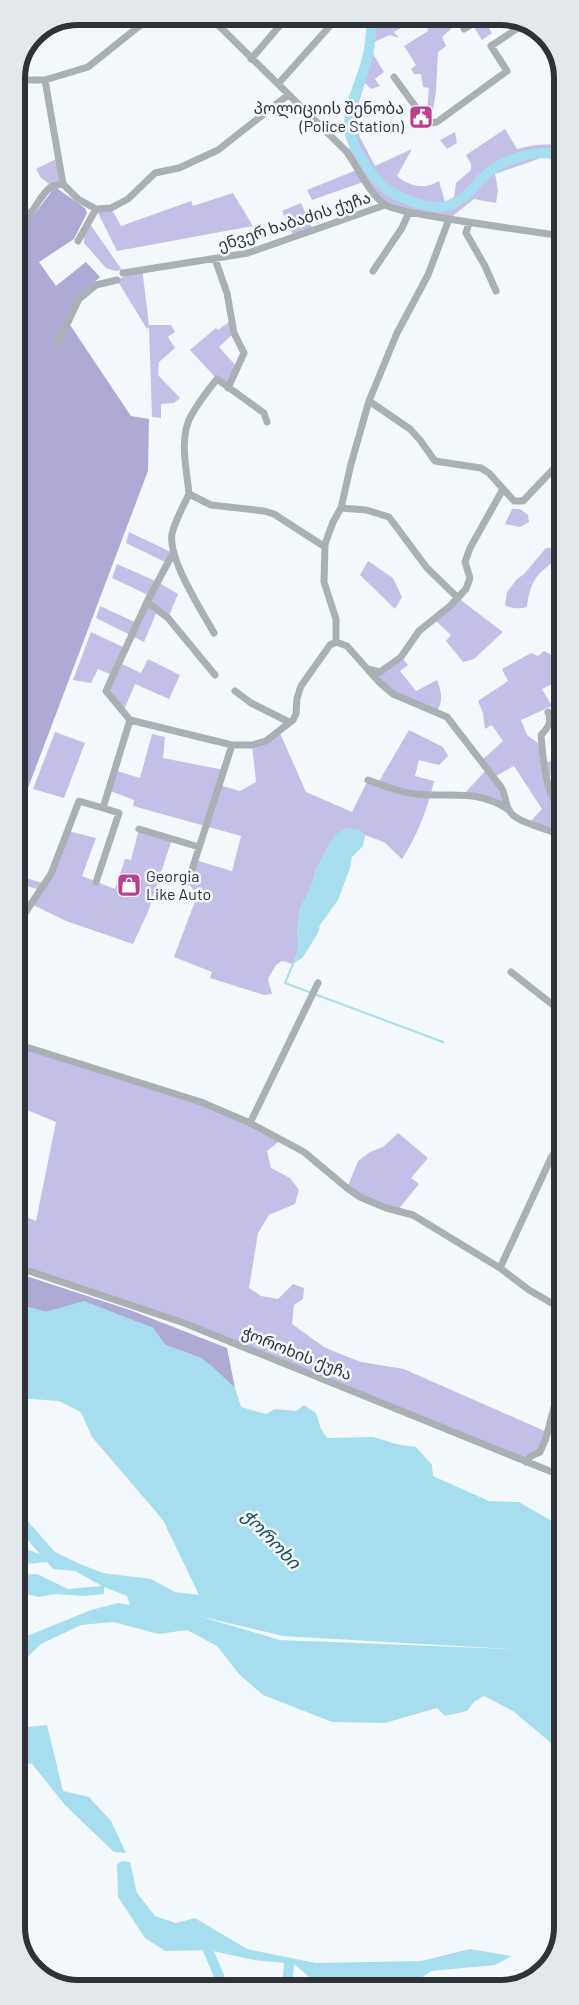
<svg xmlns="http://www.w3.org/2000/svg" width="579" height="2005" font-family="Barlow,'Noto Sans Georgian',sans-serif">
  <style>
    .green { fill: #c4bfe8 }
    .forest { fill: #afaad5 }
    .water { fill: #a7deef; fill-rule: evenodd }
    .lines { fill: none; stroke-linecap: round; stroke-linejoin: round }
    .stream { stroke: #a7deef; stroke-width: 2 }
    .river { stroke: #a7deef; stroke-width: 10 }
    .minor { stroke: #aab1b5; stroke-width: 7 }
    .labels { text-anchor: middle; stroke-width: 5; stroke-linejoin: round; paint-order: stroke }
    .poi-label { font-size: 16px; fill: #2f3338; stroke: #f3f8fd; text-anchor: end }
    .street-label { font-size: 16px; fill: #2f3338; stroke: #f3f8fd }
    .water-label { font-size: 18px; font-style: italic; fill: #194955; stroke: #f3f8fd }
    .rim { fill: none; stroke: #2f3338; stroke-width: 6 }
  </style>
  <rect width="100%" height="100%" fill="#f3f8fd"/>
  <!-- green -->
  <path class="green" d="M 372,17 L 407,17 L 411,22 L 394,32 L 399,38 L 390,35 L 374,42 L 373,54 L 384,72 L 375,79 L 380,86 L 371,89 L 365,83 L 358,105 L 363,117 L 355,120 L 354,126 L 375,166 L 412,149 L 397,176 C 411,187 424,190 439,181 L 445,202 L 454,197 L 456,183 L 471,170 L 471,164 L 466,155 L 505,129 L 517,149 C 531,145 546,143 562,146 L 562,162 L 544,157 L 495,174 L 498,190 L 496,203 L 474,199 L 449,219 L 385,205 L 366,181 L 312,200 L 307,190 L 359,169 L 346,151 L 353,145 C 346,110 357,98 365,66 C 369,50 371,33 372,17 Z
    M 425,17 L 444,17 L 452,28 L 442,37 L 446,46 L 438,52 L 436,91 L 431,123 L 426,121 L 429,88 L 423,87 L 421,74 L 414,74 L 411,69 L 416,65 L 404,46 L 428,31 Z
    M 482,17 L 492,33 L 482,40 L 472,24 Z
    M 455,132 L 457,143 L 447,149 L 440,140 Z
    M 58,158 L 63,184 L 52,186 L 41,178 L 36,169 Z
    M 16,179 L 20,196 L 32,214 L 26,222 L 16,209 Z
    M 233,193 L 253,226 L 117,251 L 96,209 L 111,208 L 121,226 L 191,201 L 193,206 Z
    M 301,203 L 313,230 L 294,237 L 282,211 Z
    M 90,224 L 122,270 L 115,271 L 106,268 L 84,243 L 84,236 Z
    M 142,268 L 149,325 L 171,325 L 175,332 L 168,337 L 175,348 L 159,362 L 158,375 L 180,398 L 174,403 L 161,404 L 161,418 L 152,417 L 149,327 L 147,329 L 117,280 Z
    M 232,320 L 234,333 L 219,347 L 238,368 L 228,388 L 217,379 L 190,350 L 216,328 L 218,330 Z
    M 512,509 L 520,509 L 528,515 L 529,522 L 520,527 L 505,524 Z
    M 129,532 L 173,553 L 167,563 L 126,543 Z
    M 546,548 L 552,548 L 557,551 L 556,560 C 536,574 530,582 527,607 C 520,609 511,609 505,605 L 507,592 L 517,579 L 524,574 Z
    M 368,561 L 393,578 L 402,597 L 395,609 L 360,575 Z
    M 117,564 L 158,582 L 178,594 L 168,618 L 157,611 L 144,642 L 96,618 L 100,606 L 137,623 L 150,596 L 112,578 Z
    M 458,598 L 503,632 L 474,659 L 463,662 L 446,641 L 451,635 L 434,619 Z
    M 91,632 L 125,648 L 112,675 L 98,669 L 91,683 L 73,680 Z
    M 544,651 C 561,659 562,660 562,679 L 542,689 L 552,706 L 521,720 L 527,735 L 542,746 L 544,764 L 562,756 L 562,770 L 547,777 L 562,811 L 562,835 L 529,823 L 542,809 L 514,766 L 494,777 L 509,810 L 464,794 L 487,769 L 481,761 L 503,741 L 492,725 L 485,729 L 483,713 L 478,701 L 508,681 L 502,669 L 531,653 L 538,656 Z
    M 401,657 L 408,665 L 400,671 L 416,691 L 437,680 C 442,693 443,700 437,712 L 393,694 L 372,673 Z
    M 148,659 L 180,675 L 169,699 L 135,684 L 123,712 L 109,692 L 122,664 L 141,673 Z
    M 562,726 L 562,748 L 552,732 Z
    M 409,730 L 443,747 L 448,756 L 439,765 L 419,760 L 415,776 L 434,781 C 428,807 417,837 402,859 L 384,842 L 365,835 L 359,830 L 329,845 L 316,870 L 310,891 L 301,907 L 297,931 L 299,947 L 293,964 L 282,961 L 276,965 L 268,979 L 272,994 L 264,995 L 210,978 L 212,972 L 174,957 L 197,896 L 188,882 L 195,860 L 232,871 L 241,836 L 133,806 L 134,800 L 108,790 L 114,770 L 140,778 L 152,734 L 165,737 L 163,758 L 224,770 L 219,785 L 240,791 L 256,782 L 252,745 L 279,731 L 306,792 L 352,812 L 368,780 L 378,783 Z
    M 55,732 L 85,743 L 64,798 L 33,789 Z
    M 139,829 L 172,839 L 148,912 L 133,944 L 66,921 L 35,906 L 32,903 L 40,890 L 17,883 L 17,875 L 45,884 L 68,831 L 96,838 L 82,876 L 115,889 L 125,859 L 131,860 Z
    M 17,1044 L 201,1102 L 282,1139 L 267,1151 L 271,1168 L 290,1178 L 299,1190 L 295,1204 L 269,1215 L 258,1233 L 249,1288 L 261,1296 L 278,1299 L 293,1284 L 304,1288 L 303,1299 L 294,1305 L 292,1324 L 324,1347 L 338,1353 L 361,1362 L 404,1369 L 547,1432 L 540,1452 L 526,1462 L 237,1343 L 17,1267 L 17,1213 L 36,1221 L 56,1122 L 17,1106 Z
    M 398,1133 L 428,1158 L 411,1178 L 419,1184 L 398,1210 L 347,1188 L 358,1161 L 370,1152 L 383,1147 Z"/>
  <!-- forest -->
  <path class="forest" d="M 55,187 L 85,208 L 87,213 L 74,239 L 39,262 L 56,286 L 86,262 L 100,277 L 77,298 L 66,319 L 131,416 L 149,419 L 148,471 L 17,817 L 16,241 L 20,233 Z
    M 17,1273 L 130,1310 L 227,1348 L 235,1388 L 201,1358 L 165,1345 L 153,1328 L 84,1302 L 46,1312 L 27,1307 L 17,1299 Z"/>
  <!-- water -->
  <path class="water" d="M 347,828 L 359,830 L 365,835 L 363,846 L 352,857 L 350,868 L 338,900 L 320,925 L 318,933 L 303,957 L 293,964 L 299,947 L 297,931 L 301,907 L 309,891 L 316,870 L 329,845 L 336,834 Z
    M 17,1299 L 21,1300 L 27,1307 L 46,1312 L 84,1301 L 153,1328 L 165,1345 L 201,1358 L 213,1367 L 235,1388 L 241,1407 L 266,1414 L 275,1409 L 296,1411 L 304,1405 L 316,1413 L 321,1429 L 327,1438 L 373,1437 L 396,1444 L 416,1447 L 432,1465 L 433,1476 L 489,1501 L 519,1502 L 562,1527 L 563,1753 L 513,1711 L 484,1696 L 474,1702 L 467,1711 L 445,1716 L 437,1708 L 385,1723 L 332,1722 L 263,1695 L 239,1674 L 217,1646 L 187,1630 L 159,1634 L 113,1622 L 81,1625 L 41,1644 L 17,1667 L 17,1640 L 91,1610 L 118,1603 L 130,1605 L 127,1596 L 104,1587 L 104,1594 L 84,1596 L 56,1594 L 39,1597 L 17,1592 L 17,1575 L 37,1574 L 68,1589 L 102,1586 L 75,1571 L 53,1569 L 47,1562 L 17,1565 L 17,1546 L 40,1554 L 17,1528 L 17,1509 L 55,1552 L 80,1564 L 103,1573 L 151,1579 L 175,1592 L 199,1595 L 163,1520 L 92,1437 L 81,1412 L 59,1401 L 17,1398 ZM 199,1616 L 283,1636 L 511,1649 L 280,1640 Z
    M 47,1725 L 63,1791 L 89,1797 L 111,1821 L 126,1853 L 114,1852 L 65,1805 L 32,1764 L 17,1762 L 17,1728 Z
    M 123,1861 L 130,1862 L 137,1893 L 155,1916 L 176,1923 L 195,1918 L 247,1949 L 316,1963 L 421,1961 L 470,1949 L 512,1956 L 495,1965 L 431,1971 L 407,1988 L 302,1988 L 309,1977 L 294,1964 L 254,1960 L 208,1950 L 165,1951 L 145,1938 L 118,1897 L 117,1864 Z"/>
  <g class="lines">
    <!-- stream -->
    <path class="stream" d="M 293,964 L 285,983 L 443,1042"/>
    <!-- river -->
    <path class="river" d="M 372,17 C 371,34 370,52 364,69 C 358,88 348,108 349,128 C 350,140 356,149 362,159 C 377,185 391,196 420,204 C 430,207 439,209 450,205 C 463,201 472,189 481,179 C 502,158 533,150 562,154
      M 208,1950 L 224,1988
      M 287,1988 L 289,1964"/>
    <!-- minor -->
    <path class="minor" d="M 209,16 L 346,151 C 359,168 367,191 384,204 C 392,210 415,213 425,215 C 470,223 516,229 562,236
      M 464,29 L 483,17
      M 251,59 L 288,16
      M 394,77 L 426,121 L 431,123 L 437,122 L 507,71 L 491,46 L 524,24
      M 16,80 L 45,80 L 88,67 L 152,16
      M 45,80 L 63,184
      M 278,84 L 338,17
      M 63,184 L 78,199 L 96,209 L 111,208 L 128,199 L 155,173 L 179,168 L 218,150 L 288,95
      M 469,223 L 466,233 L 485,266 L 496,291
      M 16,232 C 30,220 39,195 51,187 C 54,185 59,185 63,184
      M 78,241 L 96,209
      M 215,259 L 227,293 L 234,333 L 244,353 L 228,388
      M 373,271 L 402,228 L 409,212
      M 123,273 L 248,253 L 385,205
      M 58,343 L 79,299 L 96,285 L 117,280
      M 369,401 L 410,429 L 420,440 L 435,461 L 481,468 L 489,473 L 514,501 L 523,501 L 562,460
      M 267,422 L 264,413 L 217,379 C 208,390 199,402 192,414 C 178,437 187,470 189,494 L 211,505 L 264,511 L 274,514 L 325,547
      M 562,423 L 560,434 L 562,444
      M 189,494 C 183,507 175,520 172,534 C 168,559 201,610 214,633
      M 341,508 L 366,510 L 389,517 L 427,568 L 458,598
      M 173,553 L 147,602 L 168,618 L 215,675
      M 147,602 L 106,691 L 130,720 L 232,745 L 252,745 L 266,741 L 293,720 L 296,714 L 297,698 L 301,686 L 330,645 L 336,642
      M 336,642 L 336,619 L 324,582 L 325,544 L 333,522 L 341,508 L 351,464 L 369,401 L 397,333 L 428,275 L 449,219
      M 336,642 L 347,646 L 378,681 L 393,694 L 447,717 L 501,787 C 506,795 505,803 509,810 C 514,822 550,830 562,835
      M 368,669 L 380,672 L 401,657 L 419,631 L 450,606 L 466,589 L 470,578 L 465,562 L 470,548 L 503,489
      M 235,691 L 251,703 L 289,722
      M 548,712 C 552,722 548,728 541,735 C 543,757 545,795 562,811
      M 368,780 C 383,785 400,793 416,794 C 451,798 477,788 509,810
      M 139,829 L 199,847
      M 96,882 L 119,813 L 103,808 L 130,720
      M 188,882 L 232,745
      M 23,916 L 51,874 L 79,801 L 103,808
      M 511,972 L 562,1012
      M 17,1044 L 201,1102 L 250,1123 L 304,1152 L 347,1188 L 360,1197 L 386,1208 L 413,1215 L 500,1268
      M 250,1123 L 318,983
      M 562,1141 L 551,1158 L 500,1268 L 529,1290 L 562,1309
      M 17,1267 L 184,1323 L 562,1476
      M 526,1462 L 531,1456 L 540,1452 L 546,1438 L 562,1376"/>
  </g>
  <!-- icons -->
  <defs>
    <g id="civic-square" transform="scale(1.25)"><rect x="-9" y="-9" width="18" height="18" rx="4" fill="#ba3f90" stroke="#f3f8fd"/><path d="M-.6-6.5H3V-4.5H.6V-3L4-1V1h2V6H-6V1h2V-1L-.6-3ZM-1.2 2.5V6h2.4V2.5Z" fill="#fff"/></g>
    <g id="shop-square" transform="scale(1.25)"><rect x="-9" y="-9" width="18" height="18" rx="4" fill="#ba3f90" stroke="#f3f8fd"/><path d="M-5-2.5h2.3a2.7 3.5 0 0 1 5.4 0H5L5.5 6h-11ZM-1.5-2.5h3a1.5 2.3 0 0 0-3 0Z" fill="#fff"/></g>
  </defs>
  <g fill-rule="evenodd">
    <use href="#civic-square" x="421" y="117"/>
    <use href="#shop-square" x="129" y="885"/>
  </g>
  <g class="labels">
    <!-- poi labels -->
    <g class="poi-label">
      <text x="404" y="114">პოლიციის შენობა<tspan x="404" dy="18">(Police Station)</tspan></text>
      <text x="146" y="882" text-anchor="start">Georgia<tspan x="146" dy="18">Like Auto</tspan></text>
    </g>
    <!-- street labels -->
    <g class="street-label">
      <text transform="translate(294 221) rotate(-18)" y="6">ენვერ ხაბაძის ქუჩა</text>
      <text transform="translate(297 1353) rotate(22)" y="6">ჭოროხის ქუჩა</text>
    </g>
    <!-- water labels -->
    <g class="water-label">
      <text transform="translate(271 1539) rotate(46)" y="6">ჭოროხი</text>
    </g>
  </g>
  <!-- crop -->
  <path d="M0 0H579V2005H0ZM78 25H501A53 53 0 0 1 554 78V1927A53 53 0 0 1 501 1980H78A53 53 0 0 1 25 1927V78A53 53 0 0 1 78 25Z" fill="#e3e8ed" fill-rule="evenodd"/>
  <path class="rim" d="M78 25H501A53 53 0 0 1 554 78V1927A53 53 0 0 1 501 1980H78A53 53 0 0 1 25 1927V78A53 53 0 0 1 78 25Z"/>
</svg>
